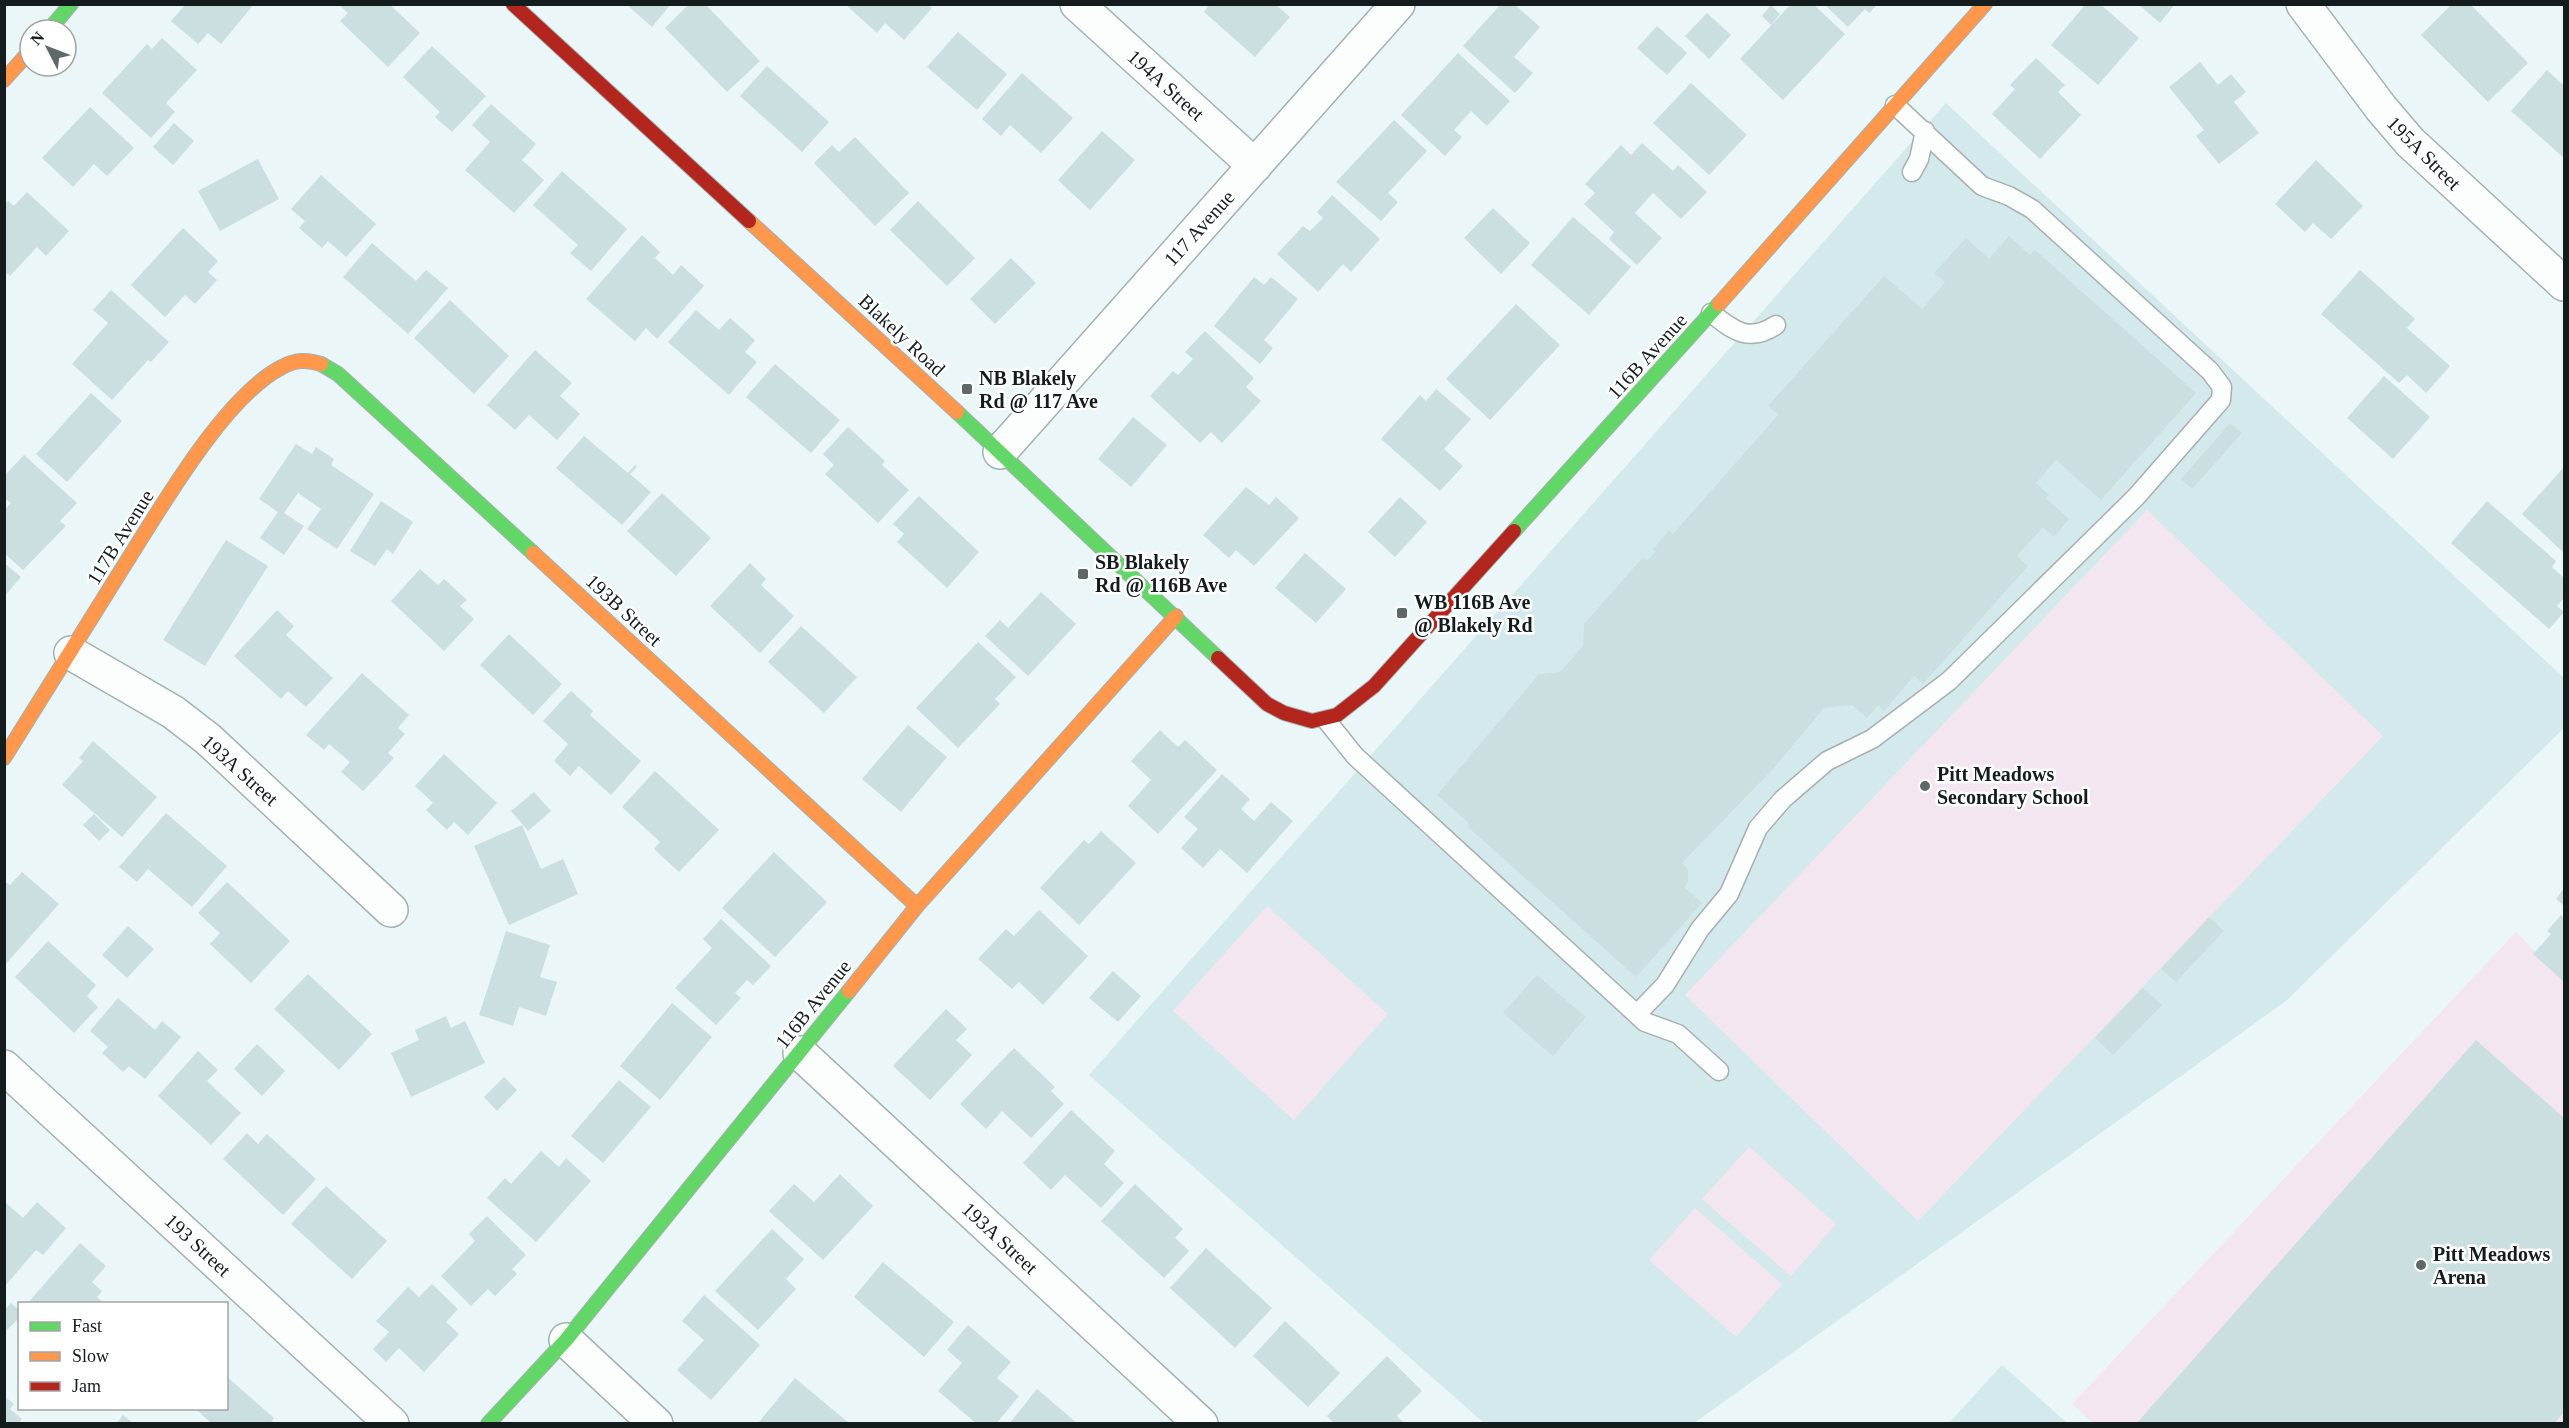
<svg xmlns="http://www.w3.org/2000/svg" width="2569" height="1428" font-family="'Times New Roman',serif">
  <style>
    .built { fill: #d4e9ec }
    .green { fill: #f4e6f0 }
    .building { fill: #cbdfe1 }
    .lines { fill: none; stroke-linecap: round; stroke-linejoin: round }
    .lane-casing { stroke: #a6b0b1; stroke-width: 21 }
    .street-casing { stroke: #a6b0b1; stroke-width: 36 }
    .fast-casing { stroke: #a6b0b1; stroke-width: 16 }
    .slow-casing { stroke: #a6b0b1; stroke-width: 16 }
    .jam-casing { stroke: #a6b0b1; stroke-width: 16 }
    .lane { stroke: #fcfefe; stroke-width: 18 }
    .street { stroke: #fcfefe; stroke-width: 33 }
    .fast { stroke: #63d668; stroke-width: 14 }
    .slow { stroke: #ff974d; stroke-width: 14 }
    .jam { stroke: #b3261e; stroke-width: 14 }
    .poi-dot { fill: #5f6869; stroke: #fff; stroke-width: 2 }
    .labels { text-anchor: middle; stroke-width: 5; stroke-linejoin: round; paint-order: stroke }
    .street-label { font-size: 20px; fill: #141c1d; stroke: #fff }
    .poi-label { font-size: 20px; font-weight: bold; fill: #141c1d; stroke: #fff; text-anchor: start }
  </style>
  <rect width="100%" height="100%" fill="#eaf6f7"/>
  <!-- built -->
  <path class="built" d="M 1946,103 L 2564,678 L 2564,728 L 2286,1001 L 1694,1423 L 1484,1423 L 1089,1075 Z
    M 2002,1365 L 2067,1423 L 1949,1423 Z"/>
  <!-- green -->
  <path class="green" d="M 2147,510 L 2383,736 L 1918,1221 L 1685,995 Z
    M 1267,906 L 1388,1014 L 1294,1120 L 1173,1011 Z
    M 2516,932 L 2564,982 L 2564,1423 L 2094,1424 L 2072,1404 Z
    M 1749,1147 L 1836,1224 L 1791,1276 L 1702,1199 Z
    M 1695,1208 L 1782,1284 L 1736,1337 L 1649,1260 Z"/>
  <!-- building -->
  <path class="building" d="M 186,4 L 254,4 L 221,44 L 208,33 L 198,44 L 171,21 Z
    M 338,4 L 389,4 L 420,33 L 388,67 L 340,21 L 348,13 Z
    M 626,4 L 671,4 L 652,27 Z
    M 689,4 L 705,4 L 760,61 L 727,92 L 665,28 Z
    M 845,4 L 927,4 L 932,8 L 904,40 L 885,23 L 877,33 Z
    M 1210,4 L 1275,4 L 1290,17 L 1255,57 L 1204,12 Z
    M 1501,4 L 1514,4 L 1540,27 L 1514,57 L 1533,73 L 1515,93 L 1463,46 Z
    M 1791,4 L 1813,4 L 1845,34 L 1783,100 L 1740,59 Z
    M 1824,4 L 1878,4 L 1869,13 L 1865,9 L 1848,27 Z
    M 2086,4 L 2100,4 L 2139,38 L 2098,85 L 2051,45 Z
    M 2138,4 L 2175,4 L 2160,23 Z
    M 2452,4 L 2470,4 L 2528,63 L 2488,102 L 2421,35 Z
    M 1771,5 L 1780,14 L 1771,25 L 1762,16 Z
    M 1707,13 L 1731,35 L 1709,59 L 1685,36 Z
    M 1657,26 L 1687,53 L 1667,75 L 1637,48 Z
    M 958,32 L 1007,74 L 977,110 L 927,67 Z
    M 162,38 L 197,70 L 166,103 L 175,112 L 151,138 L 102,93 L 147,44 L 152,49 Z
    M 432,46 L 486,96 L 452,132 L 435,117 L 440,112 L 403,77 Z
    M 1458,53 L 1510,101 L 1487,126 L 1471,111 L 1454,130 L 1462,137 L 1445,156 L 1401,115 Z
    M 2036,58 L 2065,85 L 2058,92 L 2081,115 L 2040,159 L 1992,114 L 2015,89 L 2010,85 Z
    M 2200,62 L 2218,85 L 2231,74 L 2246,92 L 2234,102 L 2259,133 L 2219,164 L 2196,136 L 2204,130 L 2169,87 Z
    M 767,66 L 829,122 L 802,152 L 740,96 Z
    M 2547,70 L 2564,86 L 2564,158 L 2511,111 Z
    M 1022,73 L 1073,118 L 1041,153 L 1010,125 L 1001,136 L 982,119 Z
    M 1691,83 L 1747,135 L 1709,175 L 1653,123 Z
    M 491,104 L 536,144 L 522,160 L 544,180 L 514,213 L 465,170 L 490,142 L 472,125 Z
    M 90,107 L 134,148 L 107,176 L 94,164 L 73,187 L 42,158 Z
    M 1394,120 L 1427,151 L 1388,193 L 1398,202 L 1381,221 L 1336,182 Z
    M 174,123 L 194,141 L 173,165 L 153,147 Z
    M 1102,131 L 1135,160 L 1090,210 L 1058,180 Z
    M 855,137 L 909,193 L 875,226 L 814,163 L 832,145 L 839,152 Z
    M 1642,143 L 1673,171 L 1678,165 L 1707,192 L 1681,219 L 1653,193 L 1635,213 L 1662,238 L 1637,265 L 1609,239 L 1614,232 L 1584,204 L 1595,193 L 1585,184 L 1621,145 L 1631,155 Z
    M 258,159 L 279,199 L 220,231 L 198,191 Z
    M 2316,160 L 2363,206 L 2331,239 L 2313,223 L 2305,232 L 2275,204 Z
    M 562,171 L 627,229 L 591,271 L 570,253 L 578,245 L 533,205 Z
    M 321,175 L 376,224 L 346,257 L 328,241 L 322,248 L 299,228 L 305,221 L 291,209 Z
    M 27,192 L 69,231 L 46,256 L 37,247 L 10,276 L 4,272 L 4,204 L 8,201 L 14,206 Z
    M 1332,195 L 1380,239 L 1351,272 L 1343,264 L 1318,292 L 1277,254 L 1303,226 L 1310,231 L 1323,218 L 1317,212 Z
    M 918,201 L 975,258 L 947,286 L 890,230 Z
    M 1493,208 L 1530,243 L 1501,274 L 1464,238 Z
    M 1573,217 L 1631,267 L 1589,315 L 1531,265 Z
    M 183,228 L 218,261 L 208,272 L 217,280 L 195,304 L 185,295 L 165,317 L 131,285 Z
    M 642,235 L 660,252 L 655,258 L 673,275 L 681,265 L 704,286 L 657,339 L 646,328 L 635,341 L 586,299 Z
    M 2009,236 L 2030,255 L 2035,250 L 2196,393 L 2101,500 L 2056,460 L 2036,483 L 2049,495 L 2046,498 L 2069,519 L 2054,537 L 2043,527 L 2017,556 L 2028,566 L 1923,684 L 1914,676 L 1884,711 L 1878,705 L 1867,718 L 1852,705 L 1824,708 L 1773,769 L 1682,863 L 1688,870 L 1688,882 L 1684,887 L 1702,903 L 1636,977 L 1469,828 L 1468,822 L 1437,795 L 1539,674 L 1560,672 L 1583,646 L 1584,624 L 1643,557 L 1647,561 L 1656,551 L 1653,549 L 1669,530 L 1673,534 L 1778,415 L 1768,406 L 1884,276 L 1922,309 L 1945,282 L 1934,273 L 1966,238 L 1989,259 Z
    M 372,243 L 416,281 L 426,270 L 448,288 L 408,334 L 343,277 Z
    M 1011,258 L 1036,283 L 995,324 L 970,299 Z
    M 2360,270 L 2415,319 L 2407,328 L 2450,366 L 2426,393 L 2407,375 L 2399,383 L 2321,314 Z
    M 1254,277 L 1264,285 L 1271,277 L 1298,299 L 1264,340 L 1273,348 L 1260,364 L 1214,326 Z
    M 111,290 L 169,342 L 151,362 L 148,360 L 112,400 L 72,364 L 108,323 L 93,310 Z
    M 450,300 L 509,356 L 474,394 L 414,338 Z
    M 1516,304 L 1560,345 L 1490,420 L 1446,379 Z
    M 696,310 L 719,330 L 730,318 L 755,340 L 745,352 L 757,362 L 729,395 L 668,342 Z
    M 1205,331 L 1254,378 L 1246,387 L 1261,401 L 1222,443 L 1211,432 L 1200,443 L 1150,396 L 1173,371 L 1178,375 L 1193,359 L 1185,352 Z
    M 535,350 L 572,383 L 560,396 L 580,414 L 557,440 L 529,415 L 515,430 L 487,405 Z
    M 775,364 L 840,420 L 811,453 L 746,397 Z
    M 2384,376 L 2430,417 L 2393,459 L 2347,418 Z
    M 1436,389 L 1471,419 L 1444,449 L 1463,466 L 1440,491 L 1381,439 L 1420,395 L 1426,401 Z
    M 91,393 L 122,421 L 67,482 L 36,454 Z
    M 1133,417 L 1167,445 L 1131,487 L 1098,459 Z
    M 2230,423 L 2242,433 L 2192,489 L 2181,479 Z
    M 848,427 L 885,461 L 882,465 L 909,490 L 878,523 L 825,474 L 834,465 L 823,454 Z
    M 584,436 L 628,473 L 635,465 L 637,467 L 630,474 L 651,492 L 622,525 L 556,468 Z
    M 296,444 L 312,454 L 316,447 L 334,459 L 331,465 L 374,494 L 337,549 L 307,529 L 321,509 L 298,493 L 284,513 L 304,526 L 284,555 L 260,538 L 278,512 L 259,499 Z
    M 24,455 L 77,503 L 60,521 L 66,526 L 23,570 L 4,553 L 4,510 L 11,503 L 4,498 L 4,476 Z
    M 2564,467 L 2564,553 L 2522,514 Z
    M 1246,487 L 1269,505 L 1276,497 L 1299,518 L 1254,566 L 1236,550 L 1229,558 L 1203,535 Z
    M 662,493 L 711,538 L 676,576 L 627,531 Z
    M 919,496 L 979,552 L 947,588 L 897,542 L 904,534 L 893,524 Z
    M 1400,497 L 1427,522 L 1395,557 L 1368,532 Z
    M 381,501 L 413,522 L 393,554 L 387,549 L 375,566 L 350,551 Z
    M 2487,501 L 2556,561 L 2552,567 L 2564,578 L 2564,598 L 2557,606 L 2564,612 L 2549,629 L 2451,543 Z
    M 226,540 L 268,566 L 205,666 L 163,640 Z
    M 1305,553 L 1346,589 L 1316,623 L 1275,588 Z
    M 4,563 L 21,577 L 4,597 Z
    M 750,563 L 766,579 L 761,585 L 794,616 L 760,653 L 710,606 Z
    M 420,569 L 438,585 L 444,579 L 467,600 L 460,606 L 474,619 L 444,651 L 391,601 Z
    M 1041,592 L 1076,624 L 1028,676 L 985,636 L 1000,620 L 1008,628 Z
    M 277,610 L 294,626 L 286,635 L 333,678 L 306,707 L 288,691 L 281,699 L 234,656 Z
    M 801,626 L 857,677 L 824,713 L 768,662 Z
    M 509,634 L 562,684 L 533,715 L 480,665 Z
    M 978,642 L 1016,677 L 995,699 L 1000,704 L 958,748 L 916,708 Z
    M 362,673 L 409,715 L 398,728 L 405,734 L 388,753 L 394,758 L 363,791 L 341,772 L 350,762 L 329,744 L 324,750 L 306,735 Z
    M 571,691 L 593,711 L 590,715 L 641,761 L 611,795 L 579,766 L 570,776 L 554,761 L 568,744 L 543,721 Z
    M 908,725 L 947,757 L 901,812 L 862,779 Z
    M 1160,730 L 1178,747 L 1185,740 L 1217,770 L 1158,834 L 1128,806 L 1151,780 L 1131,761 Z
    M 93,741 L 157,797 L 122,837 L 62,785 L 83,761 L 79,758 Z
    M 444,754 L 497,803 L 468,835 L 454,822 L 447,830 L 426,810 L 433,803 L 415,786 Z
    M 655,771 L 719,830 L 679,872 L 654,849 L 660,842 L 622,807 Z
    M 1222,774 L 1250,799 L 1241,809 L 1254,821 L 1271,802 L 1293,821 L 1247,873 L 1220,849 L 1203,868 L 1181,848 L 1198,829 L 1184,817 Z
    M 534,792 L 551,811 L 528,831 L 511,811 Z
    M 166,813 L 227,866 L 192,907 L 148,869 L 137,882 L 119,867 Z
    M 94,814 L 110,830 L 99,841 L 83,825 Z
    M 522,825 L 541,869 L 563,859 L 578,894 L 509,925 L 474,846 Z
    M 1101,831 L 1136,863 L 1079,925 L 1040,888 L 1084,840 L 1089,844 Z
    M 774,852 L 827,902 L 775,957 L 722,908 Z
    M 22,872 L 59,904 L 4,966 L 4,881 L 10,885 Z
    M 227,882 L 290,941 L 251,983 L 210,944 L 220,933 L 198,913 Z
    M 2564,888 L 2564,906 L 2556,899 Z
    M 1039,910 L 1088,956 L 1043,1005 L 1019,982 L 1012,989 L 978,959 L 1006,929 L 1014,936 Z
    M 2561,915 L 2564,918 L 2564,982 L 2533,954 L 2551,934 L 2547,931 Z
    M 2209,917 L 2224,931 L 2176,982 L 2161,969 Z
    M 721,919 L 771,966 L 753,985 L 747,980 L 735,993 L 741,998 L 716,1025 L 675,988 L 712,948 L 703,939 Z
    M 128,926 L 154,949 L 127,978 L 102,955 Z
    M 506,931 L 550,945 L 540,977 L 557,982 L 546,1016 L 519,1007 L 513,1026 L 479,1015 Z
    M 48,941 L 96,985 L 87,996 L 98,1007 L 74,1033 L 15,977 Z
    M 1113,971 L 1141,996 L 1118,1022 L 1089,998 Z
    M 308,974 L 372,1034 L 339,1070 L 274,1009 Z
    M 1537,975 L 1586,1017 L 1553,1056 L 1503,1013 Z
    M 2143,988 L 2162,1005 L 2113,1055 L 2095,1038 Z
    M 118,998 L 155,1030 L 162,1021 L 181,1037 L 145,1079 L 129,1066 L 123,1072 L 102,1053 L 108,1047 L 90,1031 Z
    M 672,1003 L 712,1037 L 660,1100 L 620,1066 Z
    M 946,1009 L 967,1029 L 956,1040 L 972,1055 L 930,1100 L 893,1066 Z
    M 446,1016 L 451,1028 L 465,1021 L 485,1063 L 411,1097 L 391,1053 L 419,1040 L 415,1030 Z
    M 2476,1040 L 2564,1118 L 2564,1412 L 2554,1424 L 2136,1424 Z
    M 257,1044 L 285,1071 L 262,1096 L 234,1069 Z
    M 1014,1048 L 1055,1087 L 1051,1091 L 1064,1104 L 1031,1138 L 1002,1111 L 986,1129 L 960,1104 Z
    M 198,1051 L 218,1070 L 207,1081 L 241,1113 L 211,1145 L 158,1096 Z
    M 504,1077 L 517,1090 L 497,1111 L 484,1097 Z
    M 619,1080 L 651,1107 L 603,1163 L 571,1136 Z
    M 1071,1110 L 1115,1151 L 1104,1164 L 1124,1183 L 1101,1208 L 1065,1175 L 1051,1190 L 1023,1163 Z
    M 247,1133 L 258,1144 L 267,1134 L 316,1179 L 283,1215 L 223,1159 Z
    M 541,1151 L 559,1167 L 566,1158 L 591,1181 L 536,1242 L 487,1198 L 505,1178 L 511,1184 Z
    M 840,1174 L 873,1206 L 823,1260 L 769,1211 L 794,1184 L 814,1202 Z
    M 1135,1184 L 1183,1229 L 1175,1238 L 1189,1251 L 1164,1278 L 1101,1221 Z
    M 326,1186 L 387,1241 L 352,1279 L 291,1224 Z
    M 5,1202 L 23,1218 L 37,1202 L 66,1228 L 43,1255 L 36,1250 L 5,1286 Z
    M 487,1216 L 526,1255 L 512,1269 L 517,1274 L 495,1296 L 488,1289 L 471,1306 L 441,1276 L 475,1241 L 469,1234 Z
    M 772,1229 L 804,1259 L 786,1279 L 796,1289 L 758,1330 L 715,1291 Z
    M 80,1243 L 106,1266 L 92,1282 L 102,1291 L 97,1297 L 104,1304 L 27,1304 Z
    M 1206,1248 L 1272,1308 L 1235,1348 L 1170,1288 Z
    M 883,1262 L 954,1322 L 924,1357 L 854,1297 Z
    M 432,1284 L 458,1309 L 446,1322 L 459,1334 L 424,1372 L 399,1348 L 386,1362 L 373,1349 L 389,1332 L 376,1321 L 408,1287 L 419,1297 Z
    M 704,1295 L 760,1345 L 711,1400 L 677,1370 L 704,1340 L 682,1321 Z
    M 11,1303 L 20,1311 L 20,1317 L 4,1333 L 4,1310 Z
    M 1285,1321 L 1340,1373 L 1308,1407 L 1253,1356 Z
    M 968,1325 L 1011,1362 L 997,1378 L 1019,1396 L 996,1424 L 977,1424 L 938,1391 L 962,1363 L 947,1350 Z
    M 1387,1356 L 1422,1391 L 1397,1416 L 1405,1424 L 1335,1424 L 1327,1416 Z
    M 226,1376 L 274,1418 L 270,1424 L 212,1424 L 195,1408 L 226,1408 Z
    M 795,1378 L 850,1424 L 762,1424 L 759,1422 Z
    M 1037,1389 L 1078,1424 L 1009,1424 Z
    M 4,1396 L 14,1404 L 10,1409 L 22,1419 L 18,1424 L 4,1424 Z
    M 123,1415 L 134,1424 L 116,1424 Z"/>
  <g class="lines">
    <!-- lane casing -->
    <g class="lane-casing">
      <path id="lane" d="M 1912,172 L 1919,159 L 1925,131
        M 1711,313 C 1734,331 1749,343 1776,325
        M 1327,721 L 1355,756 L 1645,1022 L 1678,1034 L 1719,1071
        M 1637,1014 L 1665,985 L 1700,929 L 1729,894 L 1758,828 L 1783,799 L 1827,761 L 1872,739 L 1949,681 L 2136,497 L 2221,400 L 2222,387 L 2210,371 L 2032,209 L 2009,196 L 1982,186 L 1895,105"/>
    </g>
    <!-- street casing -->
    <g class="street-casing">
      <path id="street" d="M 1077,4 L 1255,166
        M 2303,4 L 2381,108 L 2410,142 L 2564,284
        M 1000,452 L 1398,4
        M 71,653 L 173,712 L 208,739 L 391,910
        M 800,1053 L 1201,1424
        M 4,1067 L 392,1424
        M 566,1340 L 656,1424"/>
    </g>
    <!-- fast casing -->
    <g class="fast-casing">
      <path id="fast" d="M 49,30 L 71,4
        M 321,364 L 338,374 L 533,553
        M 957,412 L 1218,658
        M 1514,531 L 1719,304
        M 488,1424 L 566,1340 L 849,991"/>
    </g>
    <!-- slow casing -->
    <g class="slow-casing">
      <path id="slow" d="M 4,80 L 30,51
        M 749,221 L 957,412
        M 1719,304 L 1985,4
        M 533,553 L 917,906
        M 4,758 C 43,695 83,632 122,569 C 158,513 223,397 282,367 C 295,360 306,359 321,364
        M 849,991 L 917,906 L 1176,616"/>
    </g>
    <!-- jam casing -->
    <g class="jam-casing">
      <path id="jam" d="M 513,4 L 749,221
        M 1218,658 L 1267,704 L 1284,713 L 1312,721 L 1337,715 L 1374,686 L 1514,531"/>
    </g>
    <!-- lane -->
    <use href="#lane" class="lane"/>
    <!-- street -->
    <use href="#street" class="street"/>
    <!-- fast -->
    <use href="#fast" class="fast"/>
    <!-- slow -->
    <use href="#slow" class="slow"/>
    <!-- jam -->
    <use href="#jam" class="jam"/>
  </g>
  <!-- markers -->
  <g class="poi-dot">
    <rect x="961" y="383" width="12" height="12" rx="3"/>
    <rect x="1077" y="568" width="12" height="12" rx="3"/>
    <rect x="1396" y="607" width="12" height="12" rx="3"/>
    <circle cx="1925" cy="786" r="6"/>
    <circle cx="2421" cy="1265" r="6"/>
  </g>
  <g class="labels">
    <!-- street labels -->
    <g class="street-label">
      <text transform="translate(1166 85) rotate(42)" y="7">194A Street</text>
      <text transform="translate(2424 153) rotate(45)" y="7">195A Street</text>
      <text transform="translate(1199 228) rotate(-48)" y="7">117 Avenue</text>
      <text transform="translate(902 335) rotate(43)" y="7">Blakely Road</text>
      <text transform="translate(1647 356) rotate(-48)" y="7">116B Avenue</text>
      <text transform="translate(120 537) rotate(-58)" y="7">117B Avenue</text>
      <text transform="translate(624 610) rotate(43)" y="7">193B Street</text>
      <text transform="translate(240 770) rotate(42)" y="7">193A Street</text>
      <text transform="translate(813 1004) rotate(-51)" y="7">116B Avenue</text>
      <text transform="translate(1000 1238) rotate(43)" y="7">193A Street</text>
      <text transform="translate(198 1245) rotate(43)" y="7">193 Street</text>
    </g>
    <!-- poi labels -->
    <g class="poi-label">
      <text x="979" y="385">NB Blakely<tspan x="979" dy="23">Rd @ 117 Ave</tspan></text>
      <text x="1095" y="569">SB Blakely<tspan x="1095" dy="23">Rd @ 116B Ave</tspan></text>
      <text x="1414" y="609">WB 116B Ave<tspan x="1414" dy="23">@ Blakely Rd</tspan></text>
      <text x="1937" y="781">Pitt Meadows<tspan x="1937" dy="23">Secondary School</tspan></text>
      <text x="2433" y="1261">Pitt Meadows<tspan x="2433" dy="23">Arena</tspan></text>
    </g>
  </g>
  <!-- border -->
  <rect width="2569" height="1428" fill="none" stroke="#141c1d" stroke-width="12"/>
  <!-- legend -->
  <rect x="18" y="1302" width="210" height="108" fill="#ffffff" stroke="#a1a4a5" stroke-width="1.5"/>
  <rect x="30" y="1322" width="30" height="9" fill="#63d668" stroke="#a1a4a5" stroke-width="1.5"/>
  <text x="72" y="1332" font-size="18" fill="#141c1d">Fast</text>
  <rect x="30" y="1352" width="30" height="9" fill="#ff974d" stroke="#a1a4a5" stroke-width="1.5"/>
  <text x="72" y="1362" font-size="18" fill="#141c1d">Slow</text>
  <rect x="30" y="1382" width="30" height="9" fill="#b3261e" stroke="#a1a4a5" stroke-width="1.5"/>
  <text x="72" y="1392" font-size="18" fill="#141c1d">Jam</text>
  <!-- north arrow -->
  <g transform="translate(48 48) rotate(312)"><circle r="28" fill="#ffffff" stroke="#a1a4a5" stroke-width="1.5"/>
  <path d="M0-4.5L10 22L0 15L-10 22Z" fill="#5f6869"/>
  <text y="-9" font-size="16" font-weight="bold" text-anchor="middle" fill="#141c1d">N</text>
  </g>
</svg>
